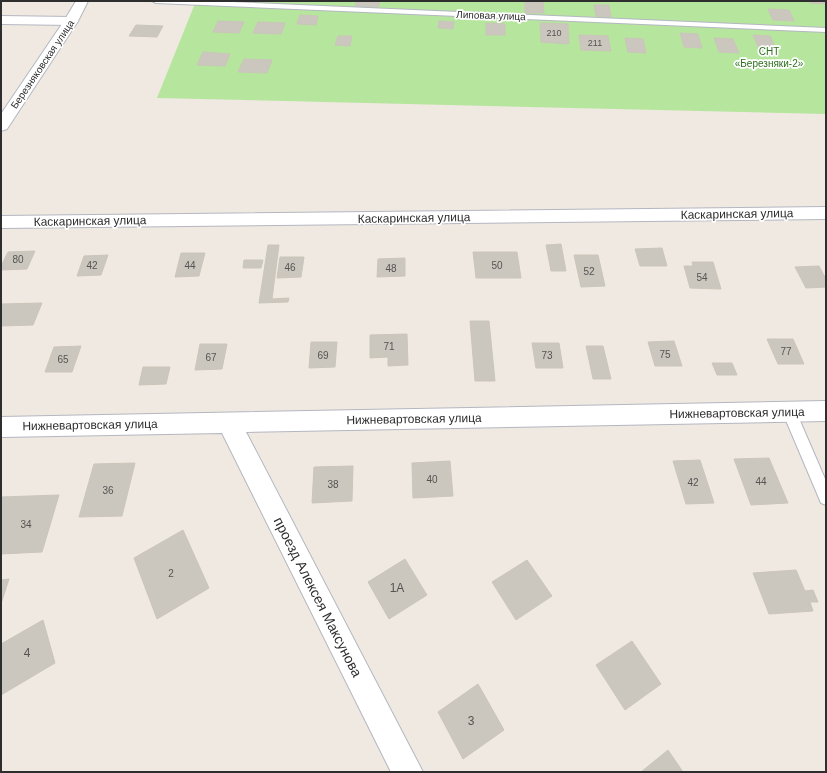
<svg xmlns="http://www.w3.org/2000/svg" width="827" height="773" font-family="Arial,sans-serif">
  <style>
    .green { fill: #b6e59e }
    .building { fill: #cbc7bf; stroke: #cbc5ba }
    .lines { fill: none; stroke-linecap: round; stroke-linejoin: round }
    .lane-casing { stroke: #b4b7c1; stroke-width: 2 }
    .street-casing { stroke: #b4b7c1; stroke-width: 2 }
    .secondary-casing { stroke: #b4b7c1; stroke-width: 2 }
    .lane { fill: #fff; fill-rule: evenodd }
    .street { fill: #fff; fill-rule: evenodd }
    .secondary { fill: #fff; fill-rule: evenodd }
    .labels { text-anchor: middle; stroke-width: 3.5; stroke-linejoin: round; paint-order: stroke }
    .far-number-label { font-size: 9px; fill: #555452 }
    .far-street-label { font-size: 10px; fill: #2e2e2e; stroke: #fff }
    .far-park-label { font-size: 10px; fill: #2c6e1b; stroke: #fff }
    .number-label { font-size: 10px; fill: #555452 }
    .street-label { font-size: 12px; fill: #2e2e2e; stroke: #fff }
    .near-number-label { font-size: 12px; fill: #555452 }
    .near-street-label { font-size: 14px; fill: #2e2e2e; stroke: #fff }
  </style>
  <rect width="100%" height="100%" fill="#efe9e1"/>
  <!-- green -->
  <path class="green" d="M 196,1 L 826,1 L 826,114 L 157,98 Z"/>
  <!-- building -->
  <path class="building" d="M 357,1 L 380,1 L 378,7 L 355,6 Z
    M 525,1 L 543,2 L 544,13 L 525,13 Z
    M 809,1 L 826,1 L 826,4 L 810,3 Z
    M 594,5 L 609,5 L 611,17 L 596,16 Z
    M 768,9 L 789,10 L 794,21 L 773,20 Z
    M 300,15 L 318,16 L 316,25 L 297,24 Z
    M 218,21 L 244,22 L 239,33 L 213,32 Z
    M 439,21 L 454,22 L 453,29 L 438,28 Z
    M 258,22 L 285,23 L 281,34 L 253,33 Z
    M 486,23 L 505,24 L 505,35 L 486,35 Z
    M 540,23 L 568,24 L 569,44 L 541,42 Z
    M 136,25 L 163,26 L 157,37 L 129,36 Z
    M 680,33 L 698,34 L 702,48 L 684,47 Z
    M 579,35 L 608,36 L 611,51 L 581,50 Z
    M 753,35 L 770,36 L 776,49 L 759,49 Z
    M 338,36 L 352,36 L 350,46 L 335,45 Z
    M 625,38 L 643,39 L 646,53 L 628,52 Z
    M 714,38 L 733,39 L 739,53 L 719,52 Z
    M 203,52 L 230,54 L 225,66 L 197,65 Z
    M 244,59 L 272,60 L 267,73 L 238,72 Z
    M 561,244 L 566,271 L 551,271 L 546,245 Z
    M 268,245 L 279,245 L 272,299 L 289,298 L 288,302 L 259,303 Z
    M 662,248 L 667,266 L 640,266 L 635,249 Z
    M 35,251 L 27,269 L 1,270 L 1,266 L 8,252 Z
    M 473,252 L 517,252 L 521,278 L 476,278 Z
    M 181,253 L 205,253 L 199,276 L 175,277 Z
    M 108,255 L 101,275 L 77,276 L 84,256 Z
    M 574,255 L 598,255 L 605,286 L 581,287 Z
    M 280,257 L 304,257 L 301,277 L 277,278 Z
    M 405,258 L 405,276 L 377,277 L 378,259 Z
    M 244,260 L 263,260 L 261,268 L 243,268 Z
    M 692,262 L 713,262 L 721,289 L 690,288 L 684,266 L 693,266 Z
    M 819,266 L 826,279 L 826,287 L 806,288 L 795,267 Z
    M 42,303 L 33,325 L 1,326 L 1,304 Z
    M 470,321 L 489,321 L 495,381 L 475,381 Z
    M 407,334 L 408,365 L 388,366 L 388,357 L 370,358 L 370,335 Z
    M 767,339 L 793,339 L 804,364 L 778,364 Z
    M 674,341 L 682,366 L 655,366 L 648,342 Z
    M 311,342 L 337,342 L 335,367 L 309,368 Z
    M 532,343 L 559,343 L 563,368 L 536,368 Z
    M 200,344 L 227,344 L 222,369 L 195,370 Z
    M 81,346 L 72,372 L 45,372 L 54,347 Z
    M 586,346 L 603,346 L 611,379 L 593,379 Z
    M 712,363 L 732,363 L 737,375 L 717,375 Z
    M 143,367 L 170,367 L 166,384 L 139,385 Z
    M 769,458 L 788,503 L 751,505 L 734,459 Z
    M 700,460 L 714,503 L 686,504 L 673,461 Z
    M 450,461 L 453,496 L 413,498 L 412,463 Z
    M 135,463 L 122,516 L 79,517 L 94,464 Z
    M 353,466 L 352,501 L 312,503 L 314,467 Z
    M 59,495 L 42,552 L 1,554 L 1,497 Z
    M 183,530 L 209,588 L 157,619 L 134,558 Z
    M 405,559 L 427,595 L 389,619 L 368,582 Z
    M 527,560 L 552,596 L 516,620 L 492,582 Z
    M 796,570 L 805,591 L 813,590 L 818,602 L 810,602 L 813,611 L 769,614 L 753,573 Z
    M 9,579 L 1,604 L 1,580 Z
    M 43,620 L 55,663 L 1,695 L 1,644 Z
    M 632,641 L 661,684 L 625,710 L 596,665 Z
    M 478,684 L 504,730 L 463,759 L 438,712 Z
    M 668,750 L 683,772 L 641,772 Z"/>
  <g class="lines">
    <!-- lane casing -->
    <g class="lane-casing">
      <path id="lane" d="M 152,1 L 209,1 L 826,28 L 826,32 L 156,3 Z
        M 789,405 L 794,407 L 826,481 L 826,505 L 821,503 L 782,411 L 784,407 Z"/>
    </g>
    <!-- street casing -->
    <g class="street-casing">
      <path id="street" d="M 1,16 L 71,17 L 76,18 L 78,21 L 76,24 L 71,25 L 1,24 Z
        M 826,207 L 826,219 L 1,228 L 1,216 Z
        M 826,401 L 826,421 L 246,432 L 423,772 L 391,772 L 222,433 L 1,437 L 1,417 Z"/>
    </g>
    <!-- secondary casing -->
    <g class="secondary-casing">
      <path id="secondary" d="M 76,1 L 88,1 L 78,21 L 7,129 L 1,131 L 1,114 L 64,21 Z"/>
    </g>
    <!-- lane -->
    <use href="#lane" class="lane"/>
    <!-- street -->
    <use href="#street" class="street"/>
    <!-- secondary -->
    <use href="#secondary" class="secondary"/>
  </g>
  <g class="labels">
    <!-- far-number labels -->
    <g class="far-number-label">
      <text x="554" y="36">210</text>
      <text x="595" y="46">211</text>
    </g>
    <!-- far-street labels -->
    <g class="far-street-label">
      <text transform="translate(491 15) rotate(2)" y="4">Липовая улица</text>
      <text transform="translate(42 64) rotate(-56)" y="4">Березняковская улица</text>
    </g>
    <!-- far-park labels -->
    <g class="far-park-label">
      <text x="769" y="55">СНТ<tspan x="769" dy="12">«Березняки-2»</tspan></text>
    </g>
    <!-- number labels -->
    <g class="number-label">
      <text x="18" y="263">80</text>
      <text x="92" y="269">42</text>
      <text x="190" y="269">44</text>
      <text x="497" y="269">50</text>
      <text x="290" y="271">46</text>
      <text x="391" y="272">48</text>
      <text x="589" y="275">52</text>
      <text x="702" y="281">54</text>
      <text x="389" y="350">71</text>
      <text x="786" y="355">77</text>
      <text x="665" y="358">75</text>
      <text x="323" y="359">69</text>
      <text x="547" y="359">73</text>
      <text x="211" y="361">67</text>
      <text x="63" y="363">65</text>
      <text x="432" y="483">40</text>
      <text x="761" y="485">44</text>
      <text x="693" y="486">42</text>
      <text x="333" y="488">38</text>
      <text x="108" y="494">36</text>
      <text x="26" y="528">34</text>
      <text x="171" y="577">2</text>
    </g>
    <!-- street labels -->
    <g class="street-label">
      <text transform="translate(737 214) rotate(-1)" y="4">Каскаринская улица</text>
      <text transform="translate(414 218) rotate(-1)" y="4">Каскаринская улица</text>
      <text transform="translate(90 221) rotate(-1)" y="4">Каскаринская улица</text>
      <text transform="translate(737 413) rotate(-1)" y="4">Нижневартовская улица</text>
      <text transform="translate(414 419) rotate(-1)" y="4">Нижневартовская улица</text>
      <text transform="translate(90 425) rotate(-1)" y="4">Нижневартовская улица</text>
    </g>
    <!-- near-number labels -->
    <g class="near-number-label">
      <text x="397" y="592">1А</text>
      <text x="27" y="657">4</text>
      <text x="471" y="725">3</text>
    </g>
    <!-- near-street labels -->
    <g class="near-street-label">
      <text transform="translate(318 597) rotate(63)" y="5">проезд Алексея Максунова</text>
    </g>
  </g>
  <!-- border -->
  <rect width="827" height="773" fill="none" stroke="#2e2e2e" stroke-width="4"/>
</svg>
